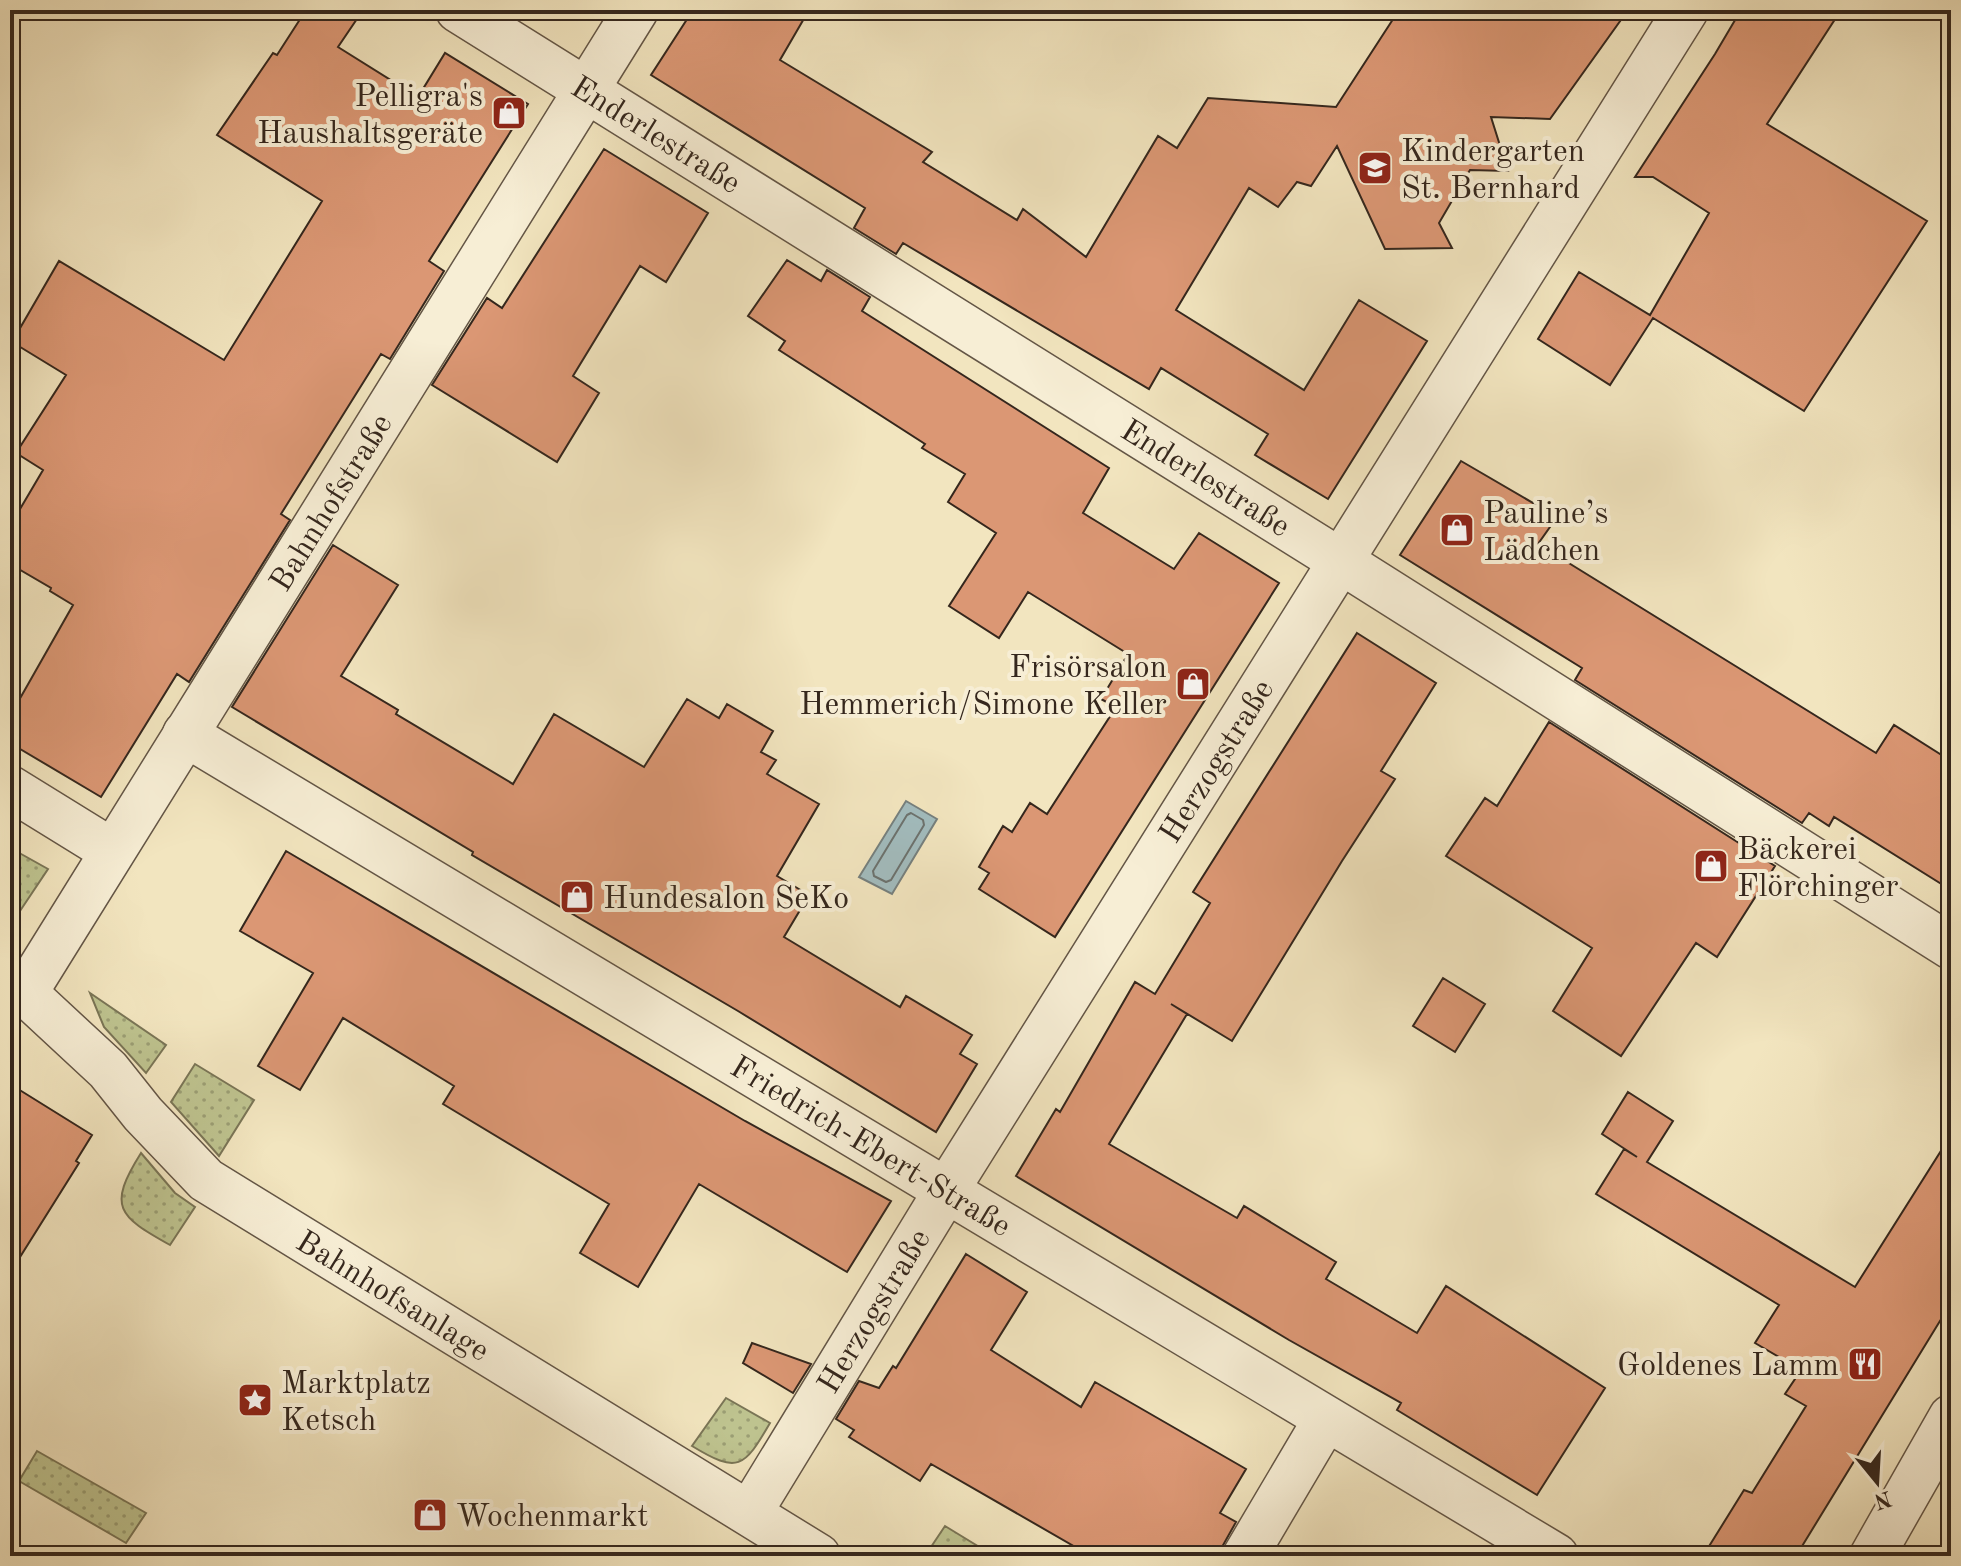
<svg xmlns="http://www.w3.org/2000/svg" width="1961" height="1566" font-family="'Old Standard TT',serif">
  <style>
    .green { fill: url(#green-dots); stroke: #7a7556; stroke-width: 2 }
    .water { fill: #a2bcbe; stroke: #76807e; stroke-width: 2 }
    .lines { fill: none; stroke-linecap: round; stroke-linejoin: round }
    .shore { stroke: #6c726e; stroke-width: 2 }
    .building { fill: #db9774; stroke: #35271d; stroke-width: 2 }
    .minor-casing { stroke: #645646; stroke-width: 47 }
    .minor { stroke: #f7eed5; stroke-width: 44 }
    .labels { text-anchor: middle; stroke-width: 8; stroke-linejoin: round; paint-order: stroke }
    .poi-label { font-size: 32px; fill: #35271d; stroke: #f7eed5; text-anchor: start }
    .street-label { font-size: 32px; fill: #35271d; stroke: #f7eed5 }
  </style>
  <defs>
    <pattern id="green-dots" width="8" height="8" patternUnits="userSpaceOnUse" patternTransform="scale(2)"><rect width="8" height="8" fill="#bec38f"/><path d="M2 2h.1M6 6h.1" fill="none" stroke="#9b9e74" stroke-width="1.8" stroke-linecap="round"/></pattern>
  </defs>
  <rect width="100%" height="100%" fill="#f2e5bf"/>
  <filter id="stains"><feTurbulence type="fractalNoise" baseFrequency=".0025" numOctaves="4"/><feColorMatrix values="0 0 0 0 .2 0 0 0 0 .09 0 0 0 0 .02 0 0 0 .5 -.17"/></filter>
  <radialGradient id="worn" r=".72"><stop offset=".6" stop-color="#630" stop-opacity="0"/><stop offset="1" stop-color="#630" stop-opacity=".3"/></radialGradient>
  <!-- green -->
  <path class="green" d="M 14,850 L 48,869 L 20,911 L 10,905 L 10,856 Z
    M 90,993 L 166,1045 L 146,1073 L 104,1027 Z
    M 195,1064 L 254,1100 L 219,1156 L 171,1102 Z
    M 141,1153 L 175,1193 L 195,1207 L 170,1245 C 118,1216 107,1207 141,1153 Z
    M 726,1398 L 770,1423 C 744,1468 738,1474 692,1446 Z
    M 37,1451 L 146,1513 L 126,1543 L 19,1481 Z
    M 945,1526 L 994,1556 L 925,1556 Z"/>
  <!-- water -->
  <path class="water" d="M 906,801 L 937,819 L 892,894 L 859,877 Z"/>
  <g class="lines">
    <!-- shore -->
    <path class="shore" d="M 911,813 L 923,820 L 924,825 L 891,880 L 886,882 L 874,876 L 873,871 L 907,815 Z"/>
  </g>
  <!-- building -->
  <path class="building" d="M 306,10 L 363,10 L 338,47 L 418,97 L 445,53 L 528,104 L 429,261 L 444,271 L 390,359 L 381,354 L 281,514 L 290,520 L 189,682 L 177,674 L 101,797 L 10,743 L 10,716 L 73,605 L 50,591 L 51,588 L 10,564 L 10,526 L 43,470 L 16,453 L 66,375 L 12,342 L 59,261 L 224,360 L 322,201 L 217,135 L 273,53 L 277,55 Z
    M 693,10 L 809,10 L 780,60 L 932,152 L 923,162 L 1017,220 L 1023,209 L 1086,257 L 1158,136 L 1177,148 L 1208,98 L 1336,107 L 1399,10 L 1628,10 L 1550,119 L 1491,117 L 1508,171 L 1470,170 L 1439,223 L 1452,248 L 1385,249 L 1337,146 L 1311,186 L 1297,182 L 1278,207 L 1249,188 L 1176,310 L 1304,390 L 1359,300 L 1427,341 L 1328,499 L 1255,455 L 1268,434 L 1161,368 L 1149,389 L 903,243 L 896,254 L 854,228 L 865,208 L 651,75 Z
    M 1741,10 L 1841,10 L 1767,124 L 1927,221 L 1804,411 L 1653,318 L 1610,385 L 1538,339 L 1579,272 L 1650,315 L 1709,213 L 1653,177 L 1635,177 L 1715,54 Z
    M 604,149 L 708,213 L 666,282 L 640,266 L 573,376 L 599,393 L 557,462 L 432,385 L 487,298 L 502,308 Z
    M 787,260 L 821,281 L 827,270 L 870,297 L 862,311 L 1109,468 L 1083,513 L 1174,569 L 1199,533 L 1279,583 L 1055,937 L 979,889 L 989,873 L 979,867 L 1003,826 L 1012,832 L 1030,803 L 1047,814 L 1116,707 L 1101,699 L 1128,654 L 1028,592 L 999,638 L 949,606 L 996,533 L 948,502 L 965,474 L 922,448 L 925,444 L 779,350 L 785,341 L 748,316 Z
    M 1461,461 L 1557,517 L 1538,544 L 1750,675 L 1876,753 L 1894,725 L 1951,761 L 1951,890 L 1834,817 L 1829,826 L 1809,813 L 1802,823 L 1575,680 L 1582,668 L 1400,555 Z
    M 333,545 L 398,585 L 341,676 L 398,710 L 396,714 L 513,784 L 554,714 L 644,767 L 687,699 L 719,718 L 727,704 L 773,731 L 761,752 L 776,760 L 767,774 L 819,804 L 777,876 L 809,895 L 784,937 L 900,1007 L 906,996 L 972,1035 L 960,1054 L 977,1064 L 936,1132 L 738,1011 L 472,855 L 473,852 L 232,707 Z
    M 1357,633 L 1436,683 L 1381,771 L 1395,779 L 1342,861 L 1232,1041 L 1171,1004 L 1187,1014 L 1109,1144 L 1237,1218 L 1244,1206 L 1336,1262 L 1326,1279 L 1417,1333 L 1446,1286 L 1605,1388 L 1537,1495 L 1397,1410 L 1401,1403 L 1289,1340 L 1016,1176 L 1056,1109 L 1060,1112 L 1135,982 L 1155,994 L 1210,903 L 1193,892 Z
    M 1549,722 L 1775,866 L 1717,957 L 1696,943 L 1621,1056 L 1553,1011 L 1592,948 L 1446,856 L 1485,798 L 1497,806 Z
    M 286,851 L 745,1121 L 891,1201 L 847,1272 L 699,1184 L 638,1287 L 580,1253 L 609,1204 L 443,1104 L 454,1086 L 343,1018 L 300,1090 L 258,1066 L 313,973 L 240,931 Z
    M 1443,978 L 1485,1004 L 1455,1052 L 1413,1026 Z
    M 10,1084 L 92,1135 L 76,1161 L 79,1163 L 10,1273 Z
    M 1628,1092 L 1673,1121 L 1647,1162 L 1855,1287 L 1951,1135 L 1951,1303 L 1796,1556 L 1703,1556 L 1744,1490 L 1752,1493 L 1806,1406 L 1785,1394 L 1801,1370 L 1755,1343 L 1779,1305 L 1596,1194 L 1624,1149 L 1637,1157 L 1602,1134 Z
    M 966,1254 L 1027,1292 L 991,1350 L 1081,1407 L 1095,1382 L 1246,1469 L 1220,1513 L 1236,1522 L 1217,1556 L 1091,1556 L 931,1464 L 920,1481 L 849,1437 L 854,1430 L 836,1419 L 859,1381 L 879,1388 L 893,1366 L 896,1368 Z
    M 752,1343 L 811,1364 L 793,1393 L 743,1363 Z"/>
  <g class="lines">
    <!-- minor casing -->
    <g class="minor-casing">
      <g id="minor">
        <path id="s1" d="M 458,10 L 1342,562 L 1951,947"/>
        <path id="s2" d="M 185,734 L 1556,1556"/>
        <path d="M 10,788 L 112,851"/>
        <path id="s3" d="M 10,984 L 25,993 L 108,1070 L 143,1114 L 206,1180 L 818,1556"/>
        <path id="s4" d="M 25,993 L 636,10"/>
        <path id="s5" d="M 750,1512 L 946,1191 L 1686,10"/>
        <path d="M 1245,1556 L 1326,1419"/>
        <path d="M 1872,1556 L 1951,1417"/>
      </g>
    </g>
    <!-- minor -->
    <use href="#minor" class="minor"/>
  </g>
  <!-- icons -->
  <defs>
    <g id="shop-square" transform="scale(1.8)"><rect x="-9" y="-9" width="18" height="18" rx="4" fill="#8f2418" stroke="#f7eed5"/><path d="M-5-2.5h2.3a2.7 3.5 0 0 1 5.4 0H5L5.5 6h-11ZM-1.5-2.5h3a1.5 2.3 0 0 0-3 0Z" fill="#fff"/></g>
    <g id="school-square" transform="scale(1.8)"><rect x="-9" y="-9" width="18" height="18" rx="4" fill="#8f2418" stroke="#f7eed5"/><path d="M0-5L7-2L0 1L-7-2ZM-4 1L0 2.5L4 1V4Q0 6-4 4Z" fill="#fff"/></g>
    <g id="restaurant-square" transform="scale(1.8)"><rect x="-9" y="-9" width="18" height="18" rx="4" fill="#8f2418" stroke="#f7eed5"/><path d="M-5-6h1v4h1v-4h1v4h1v-4h1v5L-1.5 .5V6h-2V.5L-5-1ZM5-6V6H3V1.5H1.5Q1.5-4 5-6Z" fill="#fff"/></g>
    <g id="sight-square" transform="scale(1.8)"><rect x="-9" y="-9" width="18" height="18" rx="4" fill="#8f2418" stroke="#f7eed5"/><path d="M0-6L1.8-2.2L6-1.7L2.9 1.2L3.7 5.4L0 3.3L-3.7 5.4L-2.9 1.2L-6-1.7L-1.8-2.2Z" fill="#fff"/></g>
  </defs>
  <g fill-rule="evenodd">
    <use href="#shop-square" x="509" y="113"/>
    <use href="#school-square" x="1375" y="168"/>
    <use href="#shop-square" x="1457" y="530"/>
    <use href="#shop-square" x="1193" y="684"/>
    <use href="#shop-square" x="1711" y="866"/>
    <use href="#shop-square" x="577" y="897"/>
    <use href="#restaurant-square" x="1865" y="1364"/>
    <use href="#sight-square" x="255" y="1400"/>
    <use href="#shop-square" x="430" y="1515"/>
  </g>
  <g class="labels">
    <!-- poi labels -->
    <g class="poi-label">
      <text x="483" y="106" text-anchor="end">Pelligra's<tspan x="483" dy="37">Haushaltsgeräte</tspan></text>
      <text x="1401" y="161">Kindergarten<tspan x="1401" dy="37">St. Bernhard</tspan></text>
      <text x="1483" y="523">Pauline’s<tspan x="1483" dy="37">Lädchen</tspan></text>
      <text x="1167" y="677" text-anchor="end">Frisörsalon<tspan x="1167" dy="37">Hemmerich/Simone Keller</tspan></text>
      <text x="1737" y="859">Bäckerei<tspan x="1737" dy="37">Flörchinger</tspan></text>
      <text x="603" y="908">Hundesalon SeKo</text>
      <text x="1839" y="1375" text-anchor="end">Goldenes Lamm</text>
      <text x="281" y="1393">Marktplatz<tspan x="281" dy="37">Ketsch</tspan></text>
      <text x="456" y="1526">Wochenmarkt</text>
    </g>
    <!-- street labels -->
    <g class="street-label">
      <text dy="11" stroke="none"><textPath href="#s1" startOffset="234">Enderlestraße</textPath></text>
      <text dy="11" stroke="none"><textPath href="#s1" startOffset="882">Enderlestraße</textPath></text>
      <text dy="11" stroke="none"><textPath href="#s4" startOffset="578">Bahnhofstraße</textPath></text>
      <text dy="11" stroke="none"><textPath href="#s5" startOffset="884">Herzogstraße</textPath></text>
      <text dy="11" stroke="none"><textPath href="#s2" startOffset="800">Friedrich-Ebert-Straße</textPath></text>
      <text dy="11" stroke="none"><textPath href="#s3" startOffset="498">Bahnhofsanlage</textPath></text>
      <text dy="11" stroke="none"><textPath href="#s5" startOffset="236">Herzogstraße</textPath></text>
    </g>
  </g>
  <!-- margin -->
  <rect width="1961" height="1566" fill="none" stroke="#f2e5bf" stroke-width="40"/>
  <rect x="12" y="12" width="1937" height="1542" fill="none" stroke="#35271d" stroke-width="4"/>
  <rect x="20" y="20" width="1921" height="1526" fill="none" stroke="#35271d" stroke-width="2"/>
  <!-- north arrow -->
  <g transform="translate(1877 1482) rotate(162)" stroke="#f7eed5" stroke-width="6" paint-order="stroke">
  <path d="M0-6L14 30L0 20L-14 30Z" fill="#35271d"/>
  <text y="-12" font-size="22" font-weight="bold" text-anchor="middle" fill="#35271d">N</text>
  </g>
  <rect width="100%" height="100%" filter="url(#stains)"/>
  <rect width="100%" height="100%" fill="url(#worn)"/>
</svg>
